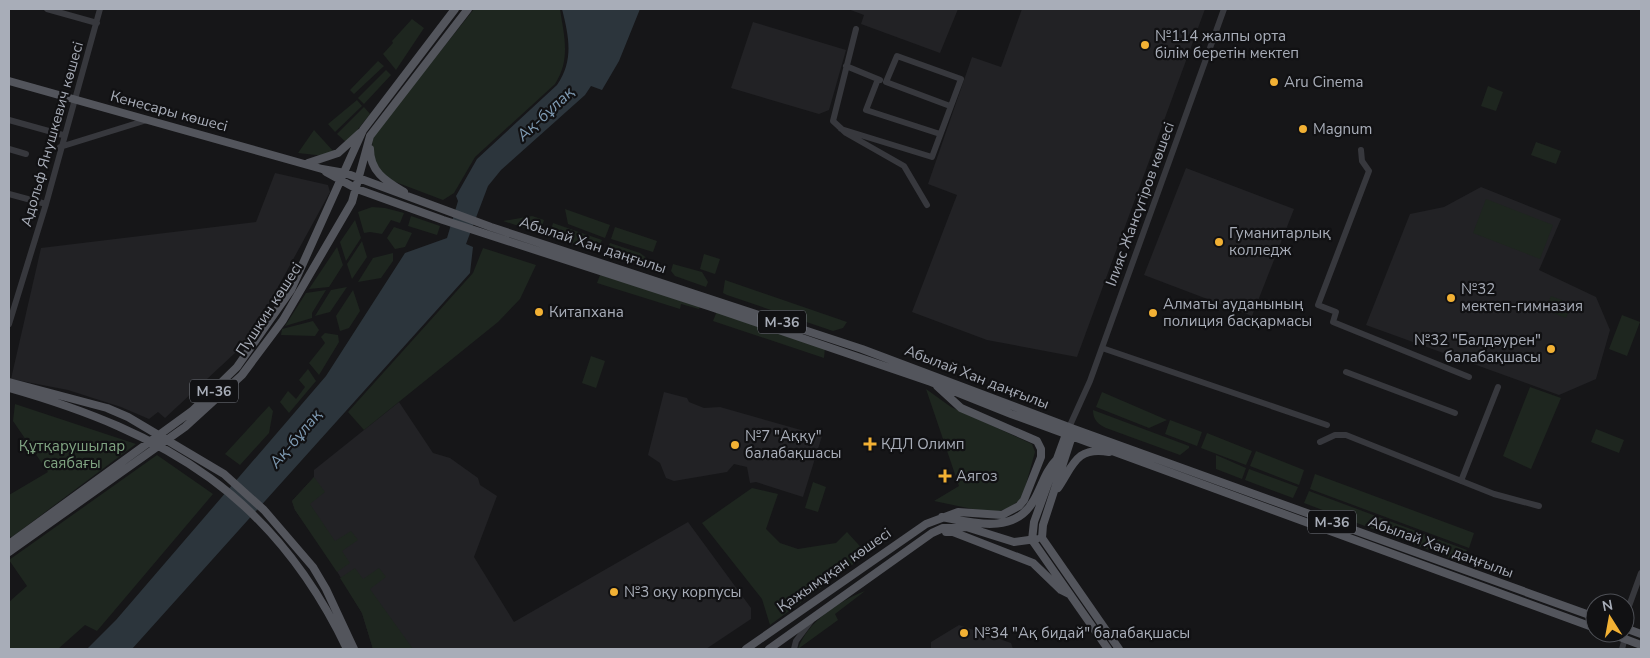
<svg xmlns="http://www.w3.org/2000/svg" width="1650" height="658" font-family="'Nunito Sans',sans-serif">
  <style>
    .built { fill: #222225 }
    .green { fill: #1e261f }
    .water { fill: #2c353c }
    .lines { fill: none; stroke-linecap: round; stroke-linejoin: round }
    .minor { stroke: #37383d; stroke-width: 6 }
    .major { stroke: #53555c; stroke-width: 8 }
    .poi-dot { fill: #f2b134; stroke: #111113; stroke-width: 2 }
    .labels { text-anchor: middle; stroke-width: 4.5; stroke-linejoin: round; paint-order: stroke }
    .shield { fill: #111113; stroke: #7b7e86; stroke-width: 1 }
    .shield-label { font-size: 14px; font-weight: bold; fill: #a8adb8 }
    .poi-label { font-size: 15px; fill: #a8adb8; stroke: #111113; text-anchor: start }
    .street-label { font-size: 15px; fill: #a8adb8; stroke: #111113 }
    .park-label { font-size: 15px; fill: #7fa381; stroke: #111113 }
    .water-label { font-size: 16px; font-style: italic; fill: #7f9bb3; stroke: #111113 }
  </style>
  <rect width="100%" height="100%" fill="#161618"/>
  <!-- built -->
  <path class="built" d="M 848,9 L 958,9 L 940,53 L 861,24 L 864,15 Z
    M 1022,9 L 1205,9 L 1077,357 L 987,340 L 912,312 L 957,195 L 928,184 L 972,57 L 1001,67 Z
    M 753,22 L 846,50 L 829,110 L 819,114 L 731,88 Z
    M 1186,168 L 1294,209 L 1252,316 L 1144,275 Z
    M 275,173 L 328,185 L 330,192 L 249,340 L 165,418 L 158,412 L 149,419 L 121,407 L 68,390 L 11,379 L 41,248 L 256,222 Z
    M 1481,187 L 1561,219 L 1539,270 L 1596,297 L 1610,330 L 1596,379 L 1559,395 L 1366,325 L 1410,214 L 1444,207 Z
    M 664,392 L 687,398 L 689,402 L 704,408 L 720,407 L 822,436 L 803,497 L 756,482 L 750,483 L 747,467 L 734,464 L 727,472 L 674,481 L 666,478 L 660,463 L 648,455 Z
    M 399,402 L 433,453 L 450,458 L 478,478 L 480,485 L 497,496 L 474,557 L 514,622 L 688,522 L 751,608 L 751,619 L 706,649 L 373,649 L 362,613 L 326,553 L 295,510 L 292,501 L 314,477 L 314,470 Z
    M 959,625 L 1011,643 L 1013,649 L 931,649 L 931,642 Z"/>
  <!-- green -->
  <path class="green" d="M 474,9 L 560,9 C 564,36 571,59 555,84 L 475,157 L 454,193 L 443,200 L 385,178 L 373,159 L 372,137 Z
    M 412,19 L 424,28 L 396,70 L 383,54 L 393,43 L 392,41 Z
    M 378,61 L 384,66 L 354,94 L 350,90 Z
    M 386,70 L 391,75 L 364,104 L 358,98 Z
    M 1488,86 L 1503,92 L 1496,111 L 1481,106 Z
    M 357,100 L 362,106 L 335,132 L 328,124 Z
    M 364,107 L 370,114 L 347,143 L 337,134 Z
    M 314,130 L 334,152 L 325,156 L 298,153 Z
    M 1536,142 L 1561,151 L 1556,164 L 1531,155 Z
    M 1486,199 L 1553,225 L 1540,259 L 1473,233 Z
    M 372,207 L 385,208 L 404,213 L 400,223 L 391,220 L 382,234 L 370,232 L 364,233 L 358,212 Z
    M 565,209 L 610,225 L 605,238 L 568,224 Z
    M 411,216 L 440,226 L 437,235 L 408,226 Z
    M 532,216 L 544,220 L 540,233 L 503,221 Z
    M 355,220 L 361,238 L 346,261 L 340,242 Z
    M 553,223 L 602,240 L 597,252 L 549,236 Z
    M 394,227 L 412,233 L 405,247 L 395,249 L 387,238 Z
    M 615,227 L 657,241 L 653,252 L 611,239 Z
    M 362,241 L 367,257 L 352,279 L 347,264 Z
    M 610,243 L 640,253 L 648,259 L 647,263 L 636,263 L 608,256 L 606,251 Z
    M 337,247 L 343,265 L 329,287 L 309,289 Z
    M 483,248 L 536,265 L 520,299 L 498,322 L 364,430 L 348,412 L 473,273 Z
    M 393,253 L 393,261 L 381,278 L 358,282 L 373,258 Z
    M 704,254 L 720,259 L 715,274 L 700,269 Z
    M 673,264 L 702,272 L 708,282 L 706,287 L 675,276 L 671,271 Z
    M 600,275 L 700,305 L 699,309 L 681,304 L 680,309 L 597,283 Z
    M 725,280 L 847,322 L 843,328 L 833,331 L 727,295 L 723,293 Z
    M 347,287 L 330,312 L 315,316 L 331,290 Z
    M 326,290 L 312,313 L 312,318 L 285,326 L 306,293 Z
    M 353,290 L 360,311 L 349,328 L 340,331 L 336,316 Z
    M 1551,296 L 1572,304 L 1566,318 L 1545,310 Z
    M 717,311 L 825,348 L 824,358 L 713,321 Z
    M 1622,315 L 1640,322 L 1627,356 L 1609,349 Z
    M 313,321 L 319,330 L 315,336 L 281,335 L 282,329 Z
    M 325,333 L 338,335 L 339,342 L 319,375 L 309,363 L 325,343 L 321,337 Z
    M 591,356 L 605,361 L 596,388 L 582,383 Z
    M 308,369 L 316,381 L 289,413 L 280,402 L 288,391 L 296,399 L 305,387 L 299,380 Z
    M 1530,387 L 1561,398 L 1531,469 L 1503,456 Z
    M 926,389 L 951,407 L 1032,444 L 1035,452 L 1025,488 L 1021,499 L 1009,508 L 996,512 L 982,511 L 934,501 L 959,486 Z
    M 1102,392 L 1167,420 L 1149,428 L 1096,407 Z
    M 15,404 L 136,444 L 12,537 L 9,536 L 9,495 L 48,472 L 13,421 Z
    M 269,406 L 273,411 L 269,433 L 240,465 L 225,454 Z
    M 1093,410 L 1189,446 L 1189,448 L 1180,455 L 1106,428 C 1098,424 1093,420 1093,410 Z
    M 1170,420 L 1202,432 L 1197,446 L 1165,434 Z
    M 1596,429 L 1624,440 L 1619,453 L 1591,442 Z
    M 1207,433 L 1252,451 L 1246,465 L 1201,448 Z
    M 1256,451 L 1304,470 L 1299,485 L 1250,466 Z
    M 157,455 L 213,494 L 97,631 L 85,625 L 58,649 L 9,649 L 9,602 L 27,586 L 9,560 Z
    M 1216,455 L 1246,468 L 1242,479 L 1216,469 Z
    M 1249,469 L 1298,487 L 1293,498 L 1245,480 Z
    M 1315,474 L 1474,533 L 1469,548 L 1310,489 Z
    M 314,477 L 325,492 L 310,504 L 335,541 L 351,531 L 358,540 L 342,551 L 350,563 L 337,572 L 295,510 L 292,501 Z
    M 813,482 L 826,487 L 818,512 L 805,508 Z
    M 752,488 L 778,494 L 766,529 L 780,543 L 798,549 L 836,543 L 847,532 L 867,554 L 770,625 L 762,599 L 702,523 Z
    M 1309,491 L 1467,550 L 1463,563 L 1304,503 Z
    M 355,568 L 363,579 L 379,568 L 386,577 L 370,589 L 413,649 L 373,649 L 362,613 L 340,578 Z
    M 865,591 L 835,614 L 838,620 L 798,649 C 807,622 839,601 865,591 Z"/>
  <!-- water -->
  <path class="water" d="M 562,9 L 640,9 L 619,61 L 602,90 L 591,86 L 585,95 L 501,170 L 488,186 L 466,244 L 473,247 L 470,273 L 132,649 L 87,649 L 116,620 L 326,376 L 405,253 L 447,238 L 458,201 L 456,196 L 477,159 L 557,85 C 574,60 569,37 562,9 Z"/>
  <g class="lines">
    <!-- minor -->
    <path class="minor" d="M 47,9 L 97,23
      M 856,29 L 833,121 L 846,133 L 904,166 L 927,205
      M 846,66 L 880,80
      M 878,79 L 866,110 L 940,134
      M 9,120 L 63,135
      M 841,129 L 932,157 L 961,79 L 897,56 L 886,82 L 950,106
      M 60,147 L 147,120
      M 9,149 L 26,154
      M 1361,150 L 1362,161 L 1369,171 L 1318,305 L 1336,312 L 1333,322 L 1469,377
      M 9,194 L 46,204
      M 9,324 L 46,204 L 100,9
      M 1102,348 L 1327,425
      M 1346,372 L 1455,413
      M 1067,432 L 1090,381 L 1224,9
      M 1320,442 L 1335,435 L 1346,435 L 1494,494 L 1539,506
      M 1461,481 L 1498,387
      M 1625,617 L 1641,573
      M 794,649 L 796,641 L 811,621
      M 1622,649 L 1625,638 L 1624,633"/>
    <!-- major -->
    <path class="major" d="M 9,81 L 322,169 L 345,173 L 491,227 L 862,349 L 1074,429 L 1595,617
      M 370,149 C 370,172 386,181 404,192
      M 308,163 L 338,153 L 360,133
      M 326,172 L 357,189 L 443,220 L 711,307 L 931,382 L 1011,414 L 1595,628
      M 9,382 L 107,408 L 128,417 L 224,474 L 264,510 L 313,567 L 326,589 L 354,649
      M 9,388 C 167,433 274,496 347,649
      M 1072,436 L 1043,525 L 1042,538 L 1119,649
      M 1058,488 C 1073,466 1076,446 1109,452
      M 942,517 C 974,523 1015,535 1034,500 C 1042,486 1045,471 1057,459
      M 963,526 L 1014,542 L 1036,539
      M 946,532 L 953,532 L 1033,563 L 1061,590 L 1069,594
      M 1032,540 L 1108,649
      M 1032,540 L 1034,522 L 1066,434
      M 9,544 L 192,411 L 237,367 L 291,290 L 363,130 L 455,9
      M 9,552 L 185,427 L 242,375 L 283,320 L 352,202 L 370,136 L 468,9
      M 1625,628 L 1641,634
      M 1609,633 L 1641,645
      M 746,649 L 926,524 L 958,512 L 1002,515 L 1019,506 L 1024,500 L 1041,457 L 1041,449 L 1037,441 L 961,408 L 937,386
      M 769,649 L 932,533 L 943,528 L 967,527"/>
  </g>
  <!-- markers -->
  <g class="poi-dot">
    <circle cx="1145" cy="45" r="5"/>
    <circle cx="1274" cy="82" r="5"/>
    <circle cx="1303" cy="129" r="5"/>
    <circle cx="1219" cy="242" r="5"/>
    <circle cx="1451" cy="298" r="5"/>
    <circle cx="539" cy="312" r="5"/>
    <circle cx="1153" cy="313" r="5"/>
    <circle cx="1551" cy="349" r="5"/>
    <path d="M867.5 436.5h5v5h5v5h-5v5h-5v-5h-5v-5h5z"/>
    <circle cx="735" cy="445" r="5"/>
    <path d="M942.5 468.5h5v5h5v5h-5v5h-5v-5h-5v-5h5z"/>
    <circle cx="614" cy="592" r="5"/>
    <circle cx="964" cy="633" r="5"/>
  </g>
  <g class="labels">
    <!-- shield labels -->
    <g class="shield">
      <rect x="758" y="310.5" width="48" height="23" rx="4"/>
      <rect x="190" y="379.5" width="48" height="23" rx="4"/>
      <rect x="1308" y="510.5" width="48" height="23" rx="4"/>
    </g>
    <g class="shield-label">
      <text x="782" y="327">M-36</text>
      <text x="214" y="396">M-36</text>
      <text x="1332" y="527">M-36</text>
    </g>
    <!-- poi labels -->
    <g class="poi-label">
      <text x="1155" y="41">№114 жалпы орта<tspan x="1155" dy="17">білім беретін мектеп</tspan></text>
      <text x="1284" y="87">Aru Cinema</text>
      <text x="1313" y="134">Magnum</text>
      <text x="1229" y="238">Гуманитарлық<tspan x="1229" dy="17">колледж</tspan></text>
      <text x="1461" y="294">№32<tspan x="1461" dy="17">мектеп-гимназия</tspan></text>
      <text x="1163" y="309">Алматы ауданының<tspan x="1163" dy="17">полиция басқармасы</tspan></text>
      <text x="549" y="317">Китапхана</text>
      <text x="1541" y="345" text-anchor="end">№32 "Балдәурен"<tspan x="1541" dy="17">балабақшасы</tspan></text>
      <text x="745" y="441">№7 "Аққу"<tspan x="745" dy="17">балабақшасы</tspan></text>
      <text x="881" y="449">КДЛ Олимп</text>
      <text x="956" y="481">Аягоз</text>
      <text x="624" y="597">№3 оқу корпусы</text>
      <text x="974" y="638">№34 "Ақ бидай" балабақшасы</text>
    </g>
    <!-- street labels -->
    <g class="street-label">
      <text transform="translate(169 111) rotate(15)" y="5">Кенесары көшесі</text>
      <text transform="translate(52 134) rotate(-74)" y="5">Адольф Янушкевич көшесі</text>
      <text transform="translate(1140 204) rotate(-70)" y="5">Ілияс Жансүгіров көшесі</text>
      <text transform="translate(593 245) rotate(18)" y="5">Абылай Хан даңғылы</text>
      <text transform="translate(269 309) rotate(-57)" y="5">Пушкин көшесі</text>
      <text transform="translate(977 377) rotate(21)" y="5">Абылай Хан даңғылы</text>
      <text transform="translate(1441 547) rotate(20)" y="5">Абылай Хан даңғылы</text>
      <text transform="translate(834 570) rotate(-35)" y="5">Қажымұқан көшесі</text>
    </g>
    <!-- park labels -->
    <g class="park-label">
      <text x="72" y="451">Құтқарушылар<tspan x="72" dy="17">саябағы</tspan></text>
    </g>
    <!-- water labels -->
    <g class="water-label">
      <text transform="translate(545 113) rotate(-43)" y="6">Ақ-бұлақ</text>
      <text transform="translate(295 438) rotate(-50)" y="6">Ақ-бұлақ</text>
    </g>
  </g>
  <!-- border -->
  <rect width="1650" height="658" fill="none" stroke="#a8adb8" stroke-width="20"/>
  <!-- north arrow -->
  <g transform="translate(1610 618) rotate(349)"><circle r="24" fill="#111113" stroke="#4d4f55"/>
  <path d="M0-4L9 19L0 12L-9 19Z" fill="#f2b134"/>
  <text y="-8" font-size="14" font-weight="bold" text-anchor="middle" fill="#a8adb8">N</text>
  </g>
</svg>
